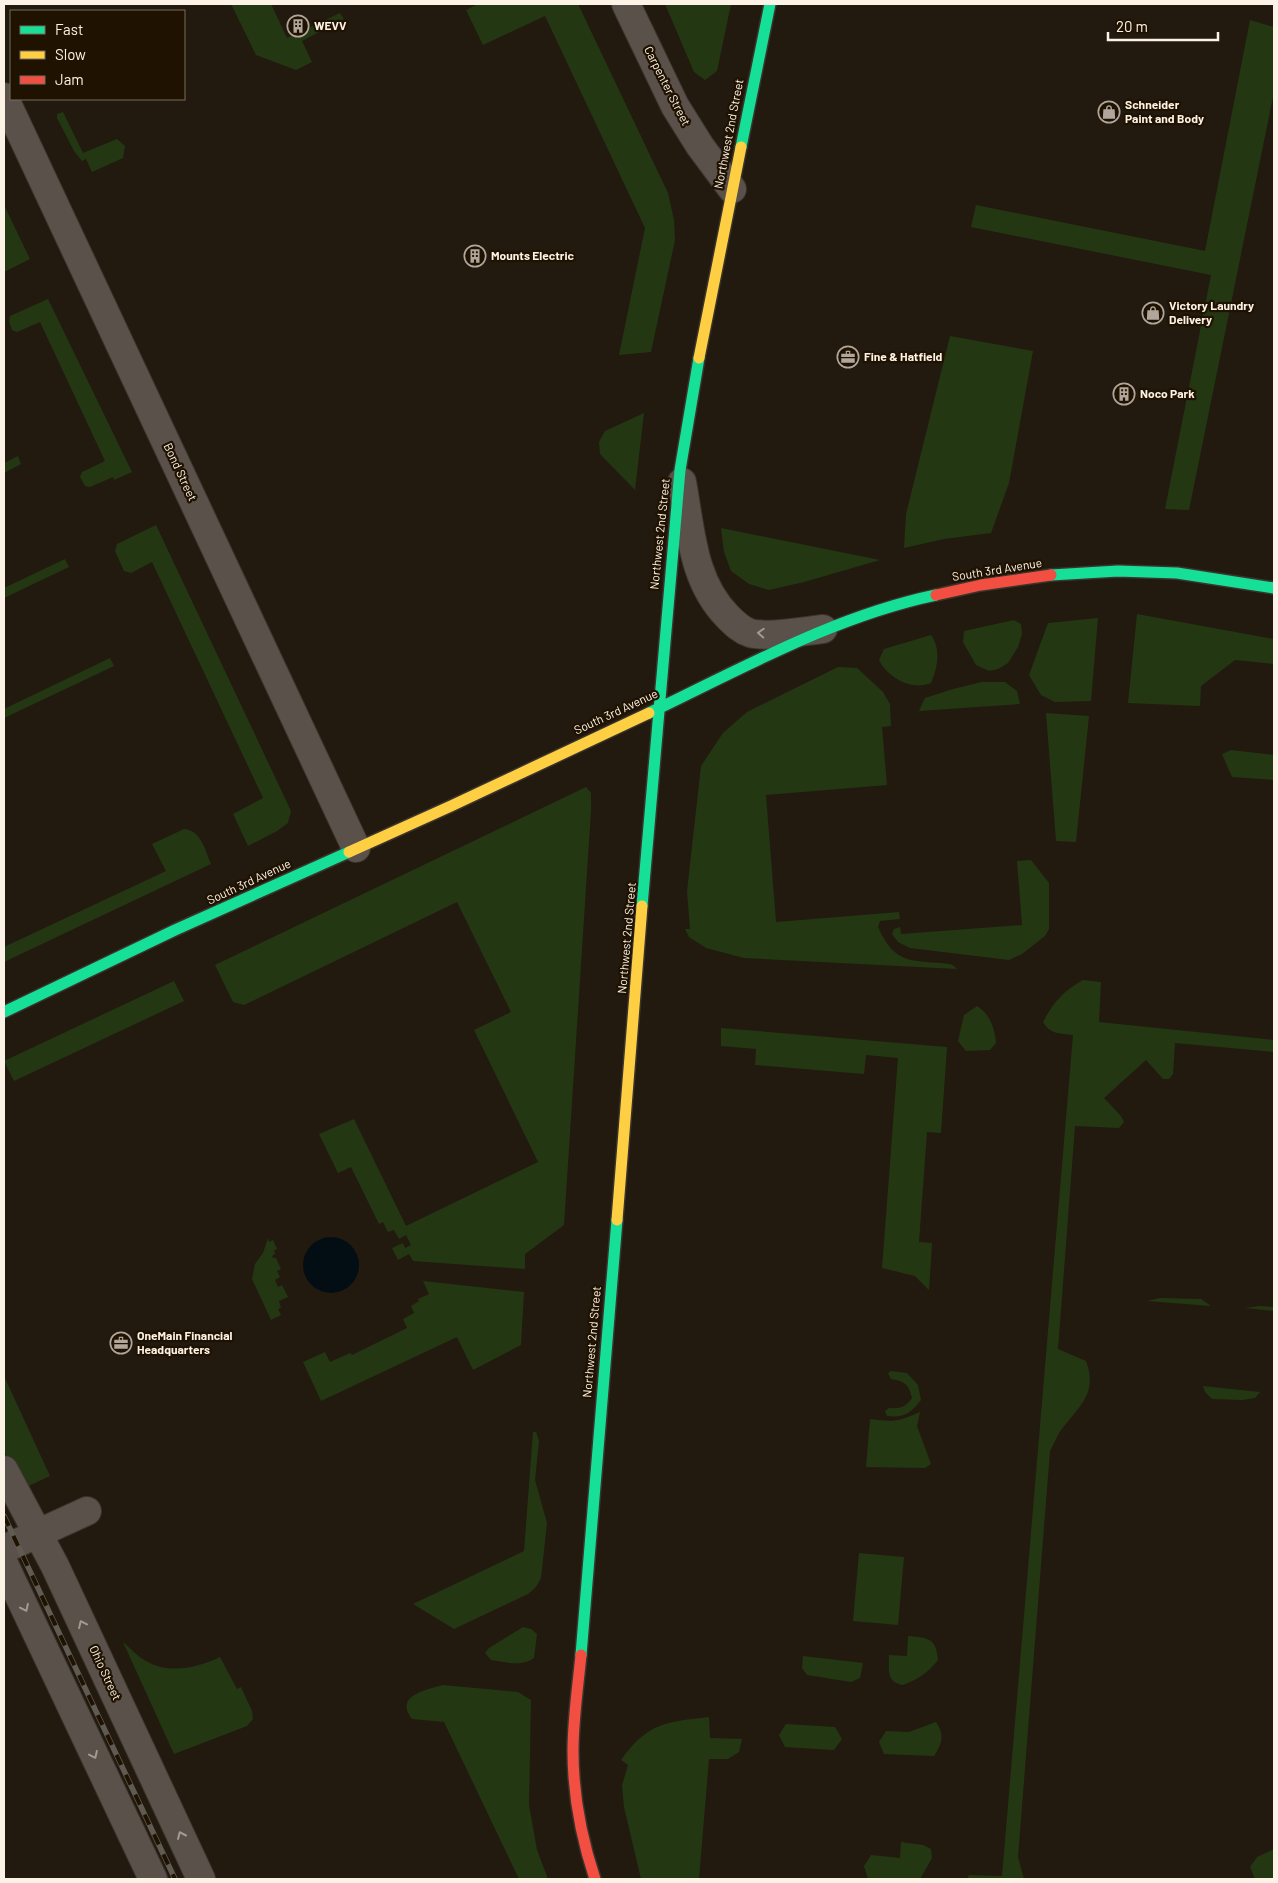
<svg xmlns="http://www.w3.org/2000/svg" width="1278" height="1883" font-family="Barlow,sans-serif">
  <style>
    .green { fill: #243713 }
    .water { fill: #030e14 }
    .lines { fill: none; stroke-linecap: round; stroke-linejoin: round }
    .street-casing { stroke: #3b342d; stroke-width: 30 }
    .fast-casing { stroke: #3b342d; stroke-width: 14 }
    .slow-casing { stroke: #3b342d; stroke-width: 14 }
    .jam-casing { stroke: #3b342d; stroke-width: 14 }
    .street { stroke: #5a524a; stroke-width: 28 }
    .fast { stroke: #16e098; stroke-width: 11 }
    .slow { stroke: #ffcf43; stroke-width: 11 }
    .jam { stroke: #f24e42; stroke-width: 11 }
    .rail-casing { stroke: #5f5a52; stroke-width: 5.5 }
    .rail { stroke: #201201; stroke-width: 4; stroke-dasharray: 11; stroke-linecap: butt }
    .oneway { stroke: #a39a90 }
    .labels { text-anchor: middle; stroke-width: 4.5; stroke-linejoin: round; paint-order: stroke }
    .poi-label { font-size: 12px; font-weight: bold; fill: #fcf2e6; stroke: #201201; text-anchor: start }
    .street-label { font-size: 12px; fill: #fcf2e6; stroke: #201201 }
  </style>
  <rect width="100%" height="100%" fill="#221a0f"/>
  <!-- green -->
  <path class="green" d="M 231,4 L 271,4 L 287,38 L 340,13 L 344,19 L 302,41 L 312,62 L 296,70 L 256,55 Z
    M 478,4 L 578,4 L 668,193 L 674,220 L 675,240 L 651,352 L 619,355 L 645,228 L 545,16 L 483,45 L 466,10 Z
    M 665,4 L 731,4 L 717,71 L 705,80 L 694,72 Z
    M 1250,20 L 1274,27 L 1274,92 L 1189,510 L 1165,509 L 1211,275 L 971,227 L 976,205 L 1205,251 Z
    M 63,112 L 83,153 L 117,139 L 125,146 L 123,158 L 92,172 L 86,159 L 82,161 L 74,151 L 57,118 L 57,114 Z
    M 4,205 L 30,259 L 4,272 Z
    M 48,299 L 132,472 L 114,480 L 113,477 L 90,487 L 85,486 L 80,477 L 82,472 L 105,461 L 40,322 L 17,332 L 12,330 L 9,322 L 10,316 Z
    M 950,336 L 1033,351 L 1009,483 L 991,533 L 944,539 L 904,548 L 906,514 Z
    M 644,413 L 635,490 L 600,454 L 599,442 L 605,431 Z
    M 18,456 L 21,464 L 4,473 L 4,463 Z
    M 156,525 L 291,811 L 288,823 L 277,831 L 248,846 L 233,814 L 263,798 L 152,562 L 131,573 L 124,571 L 115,551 L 117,544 Z
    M 721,528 L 880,560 L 804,582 L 769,590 L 749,584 L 731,571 L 724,552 Z
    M 65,559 L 69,567 L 4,598 L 4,588 Z
    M 1137,614 L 1274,639 L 1274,664 L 1235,660 L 1201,686 L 1200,706 L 1128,703 Z
    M 1098,618 L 1091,701 L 1055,702 L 1041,695 L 1029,675 L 1048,623 Z
    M 1014,620 L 1021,624 L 1022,634 L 1018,647 L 1008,663 L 998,669 L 989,671 L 976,665 L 963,642 L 964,631 Z
    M 931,635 C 941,649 938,667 931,683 C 912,691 888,678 879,660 L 884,649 Z
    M 110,658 L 114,666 L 4,718 L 4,709 Z
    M 838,667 L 857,668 L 883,692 L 890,704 L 891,726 L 882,727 L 887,785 L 766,795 L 776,922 L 899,912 L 900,919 L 880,921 L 878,927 C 895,966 913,960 950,964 L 954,966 L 957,969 L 744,958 L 706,948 L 689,937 L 685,929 L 690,929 L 687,891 L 701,766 L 723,733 L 747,712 Z
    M 982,682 L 1005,682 L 1017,691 L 1020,704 L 919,711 L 925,698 L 953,689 Z
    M 1046,713 L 1089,716 L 1076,842 L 1056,841 Z
    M 1231,750 L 1274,755 L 1274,780 L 1232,777 L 1222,754 Z
    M 586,787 L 591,793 L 591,811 L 564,1225 L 525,1254 L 525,1269 L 413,1261 L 409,1254 L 398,1260 L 392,1248 L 403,1243 L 405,1248 L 411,1245 L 406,1235 L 399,1239 L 394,1230 L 388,1232 L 383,1222 L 379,1224 L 351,1167 L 338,1173 L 319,1134 L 354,1119 L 406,1226 L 538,1162 L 474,1030 L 511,1012 L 457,902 L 244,1005 L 233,1002 L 215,965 Z
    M 184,829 C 201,830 205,850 211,864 L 4,962 L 4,947 L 166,871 L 152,844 Z
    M 1031,860 L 1049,883 L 1049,929 L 1045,936 L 1022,954 L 1009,960 L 910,948 L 898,942 L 892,934 L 894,929 L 900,927 L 901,934 L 1022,925 L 1017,861 Z
    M 1083,980 L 1101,982 L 1099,1022 L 1274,1040 L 1274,1052 L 1175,1043 L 1173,1074 L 1169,1079 L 1163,1079 L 1146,1060 L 1104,1098 L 1121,1116 L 1124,1122 L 1119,1128 L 1075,1126 L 1058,1349 L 1086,1361 C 1099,1396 1076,1408 1059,1433 C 1056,1439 1053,1445 1050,1451 L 1018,1857 L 1024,1879 L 967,1879 L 969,1875 L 1002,1876 L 1073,1035 C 1061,1033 1050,1035 1043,1022 C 1054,1002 1062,992 1083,980 Z
    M 174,981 L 184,1001 L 14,1081 L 4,1061 Z
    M 977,1006 C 990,1014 995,1029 996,1043 L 990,1050 L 966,1051 L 958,1041 L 964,1015 Z
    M 721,1028 L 947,1047 L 941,1133 L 927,1132 L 919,1242 L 932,1243 L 929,1290 L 915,1276 L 882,1268 L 898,1058 L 866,1055 L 864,1074 L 755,1065 L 756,1049 L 721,1046 Z
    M 268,1238 L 269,1242 L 273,1240 L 277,1249 L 274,1250 L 275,1254 L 272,1256 L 273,1258 L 276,1258 L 281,1269 L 277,1271 L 280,1277 L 275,1280 L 278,1287 L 282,1285 L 288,1297 L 279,1301 L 281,1308 L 278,1309 L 281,1315 L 271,1320 L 252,1279 L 255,1264 L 263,1253 Z
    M 423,1281 L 524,1292 L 521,1345 L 473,1370 L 457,1337 L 321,1401 L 303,1362 L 325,1352 L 330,1362 L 350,1353 L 352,1355 L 407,1328 L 403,1319 L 414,1313 L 411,1306 L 419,1301 L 418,1299 L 429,1294 Z
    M 1160,1298 L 1201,1299 L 1211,1306 L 1147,1301 Z
    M 1259,1306 L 1274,1307 L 1274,1311 L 1245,1308 Z
    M 891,1371 L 907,1373 L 918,1385 L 921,1400 C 911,1413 904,1418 887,1416 L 885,1411 L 889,1408 C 900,1409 906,1407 912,1398 C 909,1384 904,1381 891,1379 L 888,1373 Z
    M 4,1376 L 50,1476 L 22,1489 L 4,1451 Z
    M 1203,1386 L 1260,1392 L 1255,1398 L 1242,1400 L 1212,1399 L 1205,1392 Z
    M 920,1412 L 917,1426 L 931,1464 L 925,1468 L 866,1467 L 870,1419 C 893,1422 898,1422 920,1412 Z
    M 533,1432 L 536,1432 L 539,1441 L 535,1480 L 547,1523 L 541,1578 L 536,1587 L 528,1594 L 454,1629 L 413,1604 L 524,1551 Z
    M 859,1553 L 904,1557 L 898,1625 L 853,1621 Z
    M 523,1627 L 531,1629 L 537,1634 L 534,1658 C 522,1667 505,1662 491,1660 L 485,1653 L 489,1648 Z
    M 908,1636 C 929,1638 936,1638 938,1660 C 928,1673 918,1679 903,1685 C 886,1682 889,1670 889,1655 L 907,1656 Z
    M 123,1642 C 129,1647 134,1653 141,1658 C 165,1675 195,1669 220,1657 L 237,1689 L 241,1687 L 252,1711 L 253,1719 L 247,1726 L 174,1754 Z
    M 803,1656 L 863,1663 L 860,1678 L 851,1682 L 807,1675 L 802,1668 Z
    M 443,1685 L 518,1692 L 531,1700 L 529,1805 L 537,1850 L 548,1879 L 519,1879 L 444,1722 L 412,1719 C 394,1696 425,1690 443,1685 Z
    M 709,1717 L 710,1738 L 742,1739 L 739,1752 L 728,1759 L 709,1759 L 699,1879 L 641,1879 L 624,1807 L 622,1785 L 628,1765 L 621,1760 C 648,1722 667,1722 709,1717 Z
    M 936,1722 C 945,1735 942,1744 934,1756 L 884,1754 L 879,1742 L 886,1731 L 909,1732 Z
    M 786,1724 L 835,1727 L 842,1739 L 834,1750 L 785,1747 L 779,1735 Z
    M 901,1842 L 923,1845 L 931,1849 L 932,1858 L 920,1879 L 868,1879 L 864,1866 L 871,1855 L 900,1858 Z
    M 1274,1849 L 1274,1879 L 1255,1879 L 1250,1867 L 1257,1857 Z"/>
  <!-- water -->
  <path class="water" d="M303 1265a28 28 0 1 1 56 0a28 28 0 1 1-56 0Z"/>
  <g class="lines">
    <!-- street casing -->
    <g class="street-casing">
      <path id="street" d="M 626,4 L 675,106 L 700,146 L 732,189
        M 4,97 L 356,848
        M 682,482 C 691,530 692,581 728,617 C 735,624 741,630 750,633 C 768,638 804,631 823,629
        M 4,1470 L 55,1566 L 201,1879
        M 4,1549 L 87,1511
        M 4,1564 L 153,1879"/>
    </g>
    <!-- fast casing -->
    <g class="fast-casing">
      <path id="fast" d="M 741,147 L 770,4
        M 1051,575 L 1118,571 L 1177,573 L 1274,588
        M 649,713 C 741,669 835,616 936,595
        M 642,906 L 680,470 L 699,358
        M 4,1012 L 175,930 L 349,852
        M 581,1655 L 617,1220"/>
    </g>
    <!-- slow casing -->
    <g class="slow-casing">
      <path id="slow" d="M 699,358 L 741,147
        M 349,852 L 451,806 L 649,713
        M 617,1220 L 642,906"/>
    </g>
    <!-- jam casing -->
    <g class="jam-casing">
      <path id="jam" d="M 936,595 L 981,585 L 1051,575
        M 581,1655 C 578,1686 573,1719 573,1751 C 573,1795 581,1837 595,1879"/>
    </g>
    <!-- street -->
    <use href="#street" class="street"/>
    <!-- fast -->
    <use href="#fast" class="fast"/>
    <!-- slow -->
    <use href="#slow" class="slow"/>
    <!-- jam -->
    <use href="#jam" class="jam"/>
    <!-- rail casing -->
    <g class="rail-casing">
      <path id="rail" d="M 4,1516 L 175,1879"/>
    </g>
    <!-- rail -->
    <use href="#rail" class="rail"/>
  </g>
  <!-- one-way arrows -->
  <defs><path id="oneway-chevron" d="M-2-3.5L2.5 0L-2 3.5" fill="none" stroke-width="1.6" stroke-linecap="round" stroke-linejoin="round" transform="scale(1.25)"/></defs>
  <g class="oneway">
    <use href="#oneway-chevron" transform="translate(761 633) rotate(-177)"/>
    <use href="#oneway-chevron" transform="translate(25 1608) rotate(65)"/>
    <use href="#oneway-chevron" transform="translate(82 1624) rotate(-115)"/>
    <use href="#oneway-chevron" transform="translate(94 1755) rotate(65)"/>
    <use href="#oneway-chevron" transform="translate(181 1835) rotate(-114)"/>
  </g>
  <!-- icons -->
  <defs>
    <g id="building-ring" transform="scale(1.125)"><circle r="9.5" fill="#201201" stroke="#b0a69b" stroke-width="1.5"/><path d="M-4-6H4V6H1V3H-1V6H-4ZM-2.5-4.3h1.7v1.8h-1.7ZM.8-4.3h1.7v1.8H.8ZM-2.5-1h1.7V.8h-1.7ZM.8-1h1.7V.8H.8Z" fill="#b0a69b"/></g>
    <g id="shop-ring" transform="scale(1.125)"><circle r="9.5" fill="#201201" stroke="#b0a69b" stroke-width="1.5"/><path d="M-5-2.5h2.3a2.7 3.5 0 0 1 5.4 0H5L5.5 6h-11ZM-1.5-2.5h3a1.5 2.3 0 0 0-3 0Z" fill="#b0a69b"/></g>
    <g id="office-ring" transform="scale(1.125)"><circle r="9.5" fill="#201201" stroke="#b0a69b" stroke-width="1.5"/><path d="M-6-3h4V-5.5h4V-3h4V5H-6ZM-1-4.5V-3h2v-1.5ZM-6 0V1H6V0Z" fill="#b0a69b"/></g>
  </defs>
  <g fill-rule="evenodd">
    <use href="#building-ring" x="298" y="26"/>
    <use href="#shop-ring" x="1109" y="112"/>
    <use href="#building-ring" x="475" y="256"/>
    <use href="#shop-ring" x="1153" y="313"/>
    <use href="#office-ring" x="848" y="357"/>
    <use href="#building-ring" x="1124" y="394"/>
    <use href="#office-ring" x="121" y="1343"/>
  </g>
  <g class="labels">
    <!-- poi labels -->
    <g class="poi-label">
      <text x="314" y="30">WEVV</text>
      <text x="1125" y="109">Schneider<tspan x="1125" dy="14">Paint and Body</tspan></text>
      <text x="491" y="260">Mounts Electric</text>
      <text x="1169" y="310">Victory Laundry<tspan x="1169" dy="14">Delivery</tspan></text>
      <text x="864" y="361">Fine &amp; Hatfield</text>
      <text x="1140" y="398">Noco Park</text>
      <text x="137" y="1340">OneMain Financial<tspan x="137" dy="14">Headquarters</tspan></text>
    </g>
    <!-- street labels -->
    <g class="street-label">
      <text transform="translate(667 86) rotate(63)" y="4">Carpenter Street</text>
      <text transform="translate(729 134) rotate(-79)" y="4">Northwest 2nd Street</text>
      <text transform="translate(180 472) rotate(65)" y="4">Bond Street</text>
      <text transform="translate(660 534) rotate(-84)" y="4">Northwest 2nd Street</text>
      <text transform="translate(997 570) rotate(-9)" y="4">South 3rd Avenue</text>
      <text transform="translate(616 712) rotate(-25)" y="4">South 3rd Avenue</text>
      <text transform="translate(249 882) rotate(-25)" y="4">South 3rd Avenue</text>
      <text transform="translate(627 938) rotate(-85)" y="4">Northwest 2nd Street</text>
      <text transform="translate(592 1342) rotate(-85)" y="4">Northwest 2nd Street</text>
      <text transform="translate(105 1673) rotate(65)" y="4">Ohio Street</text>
    </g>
  </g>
  <!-- border -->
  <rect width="1278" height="1883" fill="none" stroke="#fcf2e6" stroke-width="10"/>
  <!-- legend -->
  <rect x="10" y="10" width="175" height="90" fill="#201201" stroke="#786c5d"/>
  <rect x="20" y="26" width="25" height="8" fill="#16e098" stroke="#786c5d"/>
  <text x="55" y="35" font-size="15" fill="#fcf2e6">Fast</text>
  <rect x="20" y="51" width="25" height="8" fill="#ffcf43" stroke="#786c5d"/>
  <text x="55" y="60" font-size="15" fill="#fcf2e6">Slow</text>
  <rect x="20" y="76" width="25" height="8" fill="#f24e42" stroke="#786c5d"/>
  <text x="55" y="85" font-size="15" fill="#fcf2e6">Jam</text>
  <!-- scale -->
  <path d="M1108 32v8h110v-8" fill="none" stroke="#fcf2e6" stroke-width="2.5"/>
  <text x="1116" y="32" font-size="15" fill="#fcf2e6" stroke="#201201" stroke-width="4" paint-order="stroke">20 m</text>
</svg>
